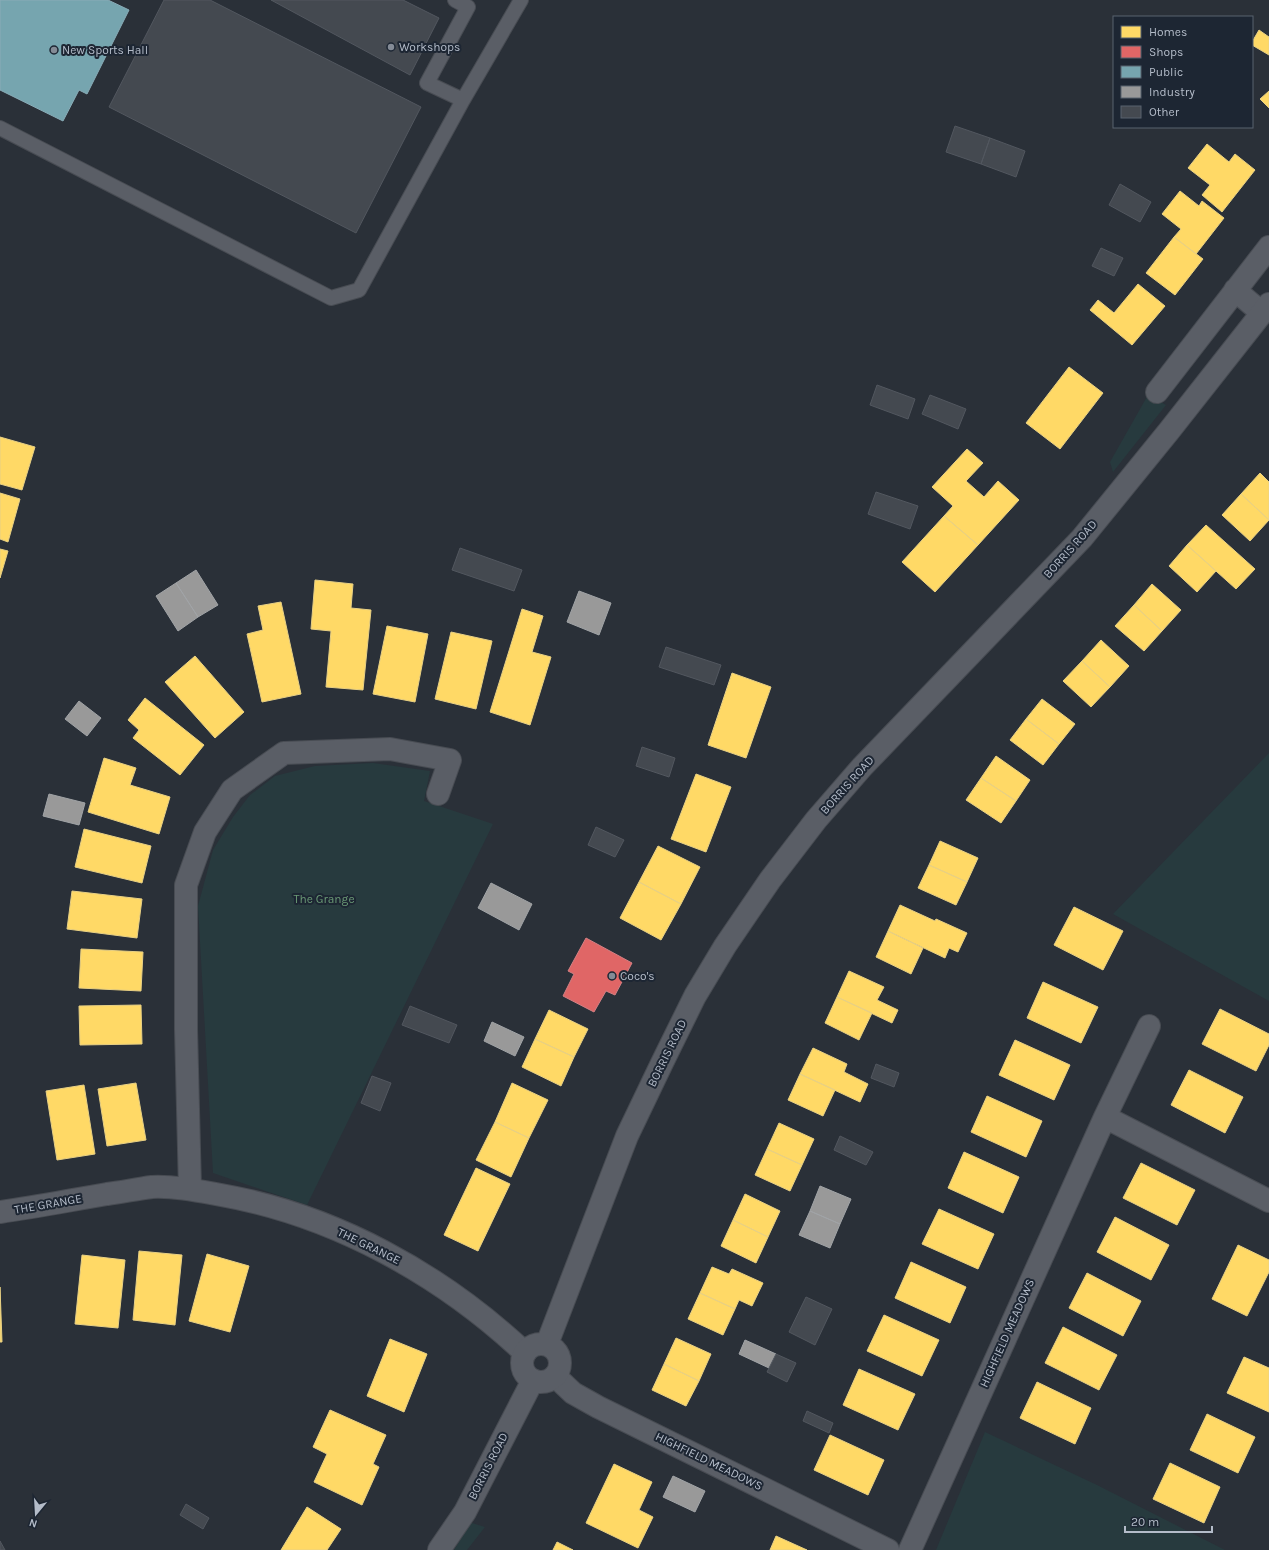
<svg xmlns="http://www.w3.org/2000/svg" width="1269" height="1550" font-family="Karla,sans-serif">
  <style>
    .green { fill: #273a3e }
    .homes { fill: #ffd966; stroke: #e8d084 }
    .shops { fill: #e06666; stroke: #d38084 }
    .public { fill: #76a5af; stroke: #89acb7 }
    .industry { fill: #999; stroke: #a1a4a7 }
    .building { fill: #444950; stroke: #52575f }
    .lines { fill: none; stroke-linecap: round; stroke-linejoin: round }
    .service-casing { stroke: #484c53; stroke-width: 16 }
    .minor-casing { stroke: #484c53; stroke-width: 24 }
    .tertiary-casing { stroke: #484c53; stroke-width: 24 }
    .service { stroke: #5a5e66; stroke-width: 14 }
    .minor { stroke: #5a5e66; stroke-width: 22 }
    .tertiary { stroke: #5a5e66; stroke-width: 22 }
    .poi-dot { fill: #848b96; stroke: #1d2633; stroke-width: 1.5 }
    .labels { text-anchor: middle; stroke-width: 4; stroke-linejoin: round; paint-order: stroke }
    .poi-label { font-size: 12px; fill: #b4bcc9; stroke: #1d2633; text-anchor: start }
    .street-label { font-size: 12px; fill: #b4bcc9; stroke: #1d2633 }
    .park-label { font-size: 12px; fill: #6b9a76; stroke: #1d2633 }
  </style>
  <rect width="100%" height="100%" fill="#2a3038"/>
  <!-- green -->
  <path class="green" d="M 1148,395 L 1166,405 L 1113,472 L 1110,462 Z
    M 1269,753 L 1269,1001 L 1113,914 Z
    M 373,763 L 430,771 L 424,801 L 493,824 L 307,1205 L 213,1173 L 198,906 L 213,850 L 233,817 L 250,795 L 275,776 L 315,766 Z
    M 985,1432 L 1097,1485 L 1225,1550 L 936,1550 Z
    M 472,1523 L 485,1527 L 467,1550 L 454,1550 L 468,1527 Z"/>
  <!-- homes -->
  <path class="homes" d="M 1259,30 L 1269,37 L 1269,55 L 1252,45 L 1252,42 Z
    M 1269,91 L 1269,108 L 1260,99 Z
    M 1207,144 L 1229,162 L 1235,154 L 1255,170 L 1222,212 L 1202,195 L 1210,185 L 1188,168 Z
    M 1180,191 L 1199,206 L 1202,201 L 1224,218 L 1196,254 L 1174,237 L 1181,229 L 1162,214 Z
    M 1174,237 L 1203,259 L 1175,295 L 1146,273 Z
    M 1138,284 L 1165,306 L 1132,345 L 1090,310 L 1098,300 L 1114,313 Z
    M 1069,367 L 1103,393 L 1060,449 L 1026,423 Z
    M 0,437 L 35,447 L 22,490 L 0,484 Z
    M 967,449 L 983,463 L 966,481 L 984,497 L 998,481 L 1019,500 L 978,545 L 944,516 L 953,506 L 932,487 Z
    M 1260,473 L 1269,482 L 1269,520 L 1241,494 Z
    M 0,493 L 20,499 L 8,542 L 0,539 Z
    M 1241,494 L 1269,520 L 1250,541 L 1222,515 Z
    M 944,516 L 978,545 L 935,592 L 902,562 Z
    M 1206,525 L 1255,569 L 1236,589 L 1187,545 Z
    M 1187,545 L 1216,571 L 1197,592 L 1169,566 Z
    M 0,549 L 8,551 L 0,578 Z
    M 315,580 L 353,584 L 351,608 L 371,610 L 363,690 L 326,687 L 331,631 L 311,629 Z
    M 1152,584 L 1181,610 L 1162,631 L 1134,605 Z
    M 281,602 L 301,694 L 262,702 L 247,634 L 263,630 L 258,606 Z
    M 1134,605 L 1162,631 L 1144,651 L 1115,626 Z
    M 522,609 L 543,616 L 532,652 L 551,657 L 530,725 L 490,712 Z
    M 387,626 L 428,634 L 415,702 L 373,694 Z
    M 451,632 L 492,641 L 476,709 L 435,699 Z
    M 1101,640 L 1129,666 L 1110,687 L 1082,661 Z
    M 195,656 L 244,712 L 215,738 L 165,682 Z
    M 1082,661 L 1110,687 L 1091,707 L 1063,681 Z
    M 732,673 L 771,687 L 746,758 L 708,745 Z
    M 145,698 L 204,745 L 180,775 L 133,738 L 139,730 L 128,720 Z
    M 1042,699 L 1075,724 L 1059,744 L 1026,719 Z
    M 1026,719 L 1059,744 L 1043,765 L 1010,740 Z
    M 996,756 L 1030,780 L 1016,801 L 981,778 Z
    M 104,758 L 136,768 L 130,785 L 170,797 L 159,834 L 88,812 Z
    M 696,774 L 731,787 L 706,852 L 671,839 Z
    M 981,778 L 1016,801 L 1001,823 L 966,800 Z
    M 84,829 L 151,846 L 142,883 L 75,867 Z
    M 940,841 L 978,858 L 967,882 L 929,865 Z
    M 658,846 L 700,867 L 681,904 L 639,882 Z
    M 929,865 L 967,882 L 956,905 L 918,888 Z
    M 639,882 L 681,904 L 661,940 L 620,918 Z
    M 72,891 L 142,899 L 137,938 L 67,929 Z
    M 900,905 L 935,921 L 936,919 L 967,933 L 958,952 L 949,948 L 945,958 L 888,931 Z
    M 1074,907 L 1123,931 L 1103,970 L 1054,945 Z
    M 888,931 L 923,948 L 911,974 L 876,957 Z
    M 81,949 L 143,952 L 141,991 L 79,988 Z
    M 849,971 L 884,987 L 877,1000 L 898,1010 L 892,1023 L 837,997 Z
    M 1043,982 L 1098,1007 L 1081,1043 L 1027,1018 Z
    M 837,997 L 872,1013 L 859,1040 L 825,1023 Z
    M 141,1005 L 142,1044 L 80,1045 L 79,1006 Z
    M 1220,1009 L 1269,1034 L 1269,1045 L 1256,1071 L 1202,1044 Z
    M 549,1010 L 588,1029 L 574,1057 L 535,1039 Z
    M 535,1039 L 574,1057 L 561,1086 L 522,1067 Z
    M 1015,1040 L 1070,1065 L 1054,1100 L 999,1075 Z
    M 813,1048 L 847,1064 L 844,1072 L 868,1084 L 860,1102 L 800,1074 Z
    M 1189,1070 L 1243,1097 L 1225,1133 L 1171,1105 Z
    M 800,1074 L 835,1090 L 823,1116 L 788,1100 Z
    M 136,1083 L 146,1140 L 107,1146 L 98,1089 Z
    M 512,1083 L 548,1100 L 529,1138 L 495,1122 Z
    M 84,1085 L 95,1154 L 57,1160 L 46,1091 Z
    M 987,1096 L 1042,1121 L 1026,1157 L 971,1132 Z
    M 495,1122 L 529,1138 L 511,1177 L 476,1160 Z
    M 779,1123 L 814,1139 L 802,1165 L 767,1149 Z
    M 767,1149 L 802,1165 L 790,1191 L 755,1175 Z
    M 964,1152 L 1019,1177 L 1003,1213 L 948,1188 Z
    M 1141,1163 L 1195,1190 L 1177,1225 L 1123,1198 Z
    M 476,1168 L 510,1184 L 478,1251 L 444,1235 Z
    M 745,1194 L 780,1211 L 768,1237 L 733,1220 Z
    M 939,1209 L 994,1234 L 978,1269 L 922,1244 Z
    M 1115,1217 L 1169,1245 L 1151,1280 L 1097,1252 Z
    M 733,1220 L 768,1237 L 756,1263 L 721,1246 Z
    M 1238,1245 L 1269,1260 L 1269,1272 L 1247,1316 L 1212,1299 Z
    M 139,1251 L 182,1255 L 175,1325 L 133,1320 Z
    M 207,1254 L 249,1266 L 230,1332 L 189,1321 Z
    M 82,1255 L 125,1260 L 118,1328 L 75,1324 Z
    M 911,1262 L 966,1287 L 950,1323 L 895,1298 Z
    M 712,1267 L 729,1274 L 732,1269 L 763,1283 L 752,1306 L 739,1300 L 735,1309 L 700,1293 Z
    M 1087,1273 L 1141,1301 L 1123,1336 L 1069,1308 Z
    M 0,1287 L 2,1342 L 0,1342 Z
    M 700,1293 L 735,1309 L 723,1335 L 688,1319 Z
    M 884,1315 L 939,1340 L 922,1376 L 867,1351 Z
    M 1063,1327 L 1117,1355 L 1099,1390 L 1045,1363 Z
    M 676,1338 L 711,1354 L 699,1381 L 664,1364 Z
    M 390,1339 L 427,1354 L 404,1412 L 367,1396 Z
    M 1244,1357 L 1269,1368 L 1269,1412 L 1227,1393 Z
    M 664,1364 L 699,1381 L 686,1406 L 652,1390 Z
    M 859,1369 L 915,1394 L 898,1430 L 843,1405 Z
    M 1037,1382 L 1091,1408 L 1075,1444 L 1020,1418 Z
    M 330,1410 L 386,1435 L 373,1464 L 379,1467 L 362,1505 L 314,1482 L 327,1454 L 313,1447 Z
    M 1207,1414 L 1255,1437 L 1238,1473 L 1190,1450 Z
    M 830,1435 L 884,1460 L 868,1495 L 814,1470 Z
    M 1170,1463 L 1220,1487 L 1204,1523 L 1153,1499 Z
    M 614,1464 L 652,1482 L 639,1510 L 653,1517 L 638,1548 L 586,1523 Z
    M 307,1507 L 341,1529 L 327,1550 L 281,1550 Z
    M 776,1536 L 807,1550 L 770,1550 Z
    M 557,1542 L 573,1550 L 553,1550 Z"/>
  <!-- shops -->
  <path class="shops" d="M 586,938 L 632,963 L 615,995 L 606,991 L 594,1012 L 563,996 L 574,974 L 568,971 Z"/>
  <!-- public -->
  <path class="public" d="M 0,0 L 108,0 L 129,10 L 87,94 L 79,90 L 63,121 L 0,90 Z"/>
  <!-- industry -->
  <path class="industry" d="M 196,570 L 218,605 L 198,617 L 176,583 Z
    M 176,583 L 198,617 L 178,631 L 156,596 Z
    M 579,591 L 611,603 L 599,635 L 567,622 Z
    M 79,701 L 101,718 L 87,736 L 65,719 Z
    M 49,794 L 85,803 L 79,825 L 43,816 Z
    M 491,883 L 532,904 L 519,930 L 478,908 Z
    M 492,1022 L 524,1037 L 515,1056 L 484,1041 Z
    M 820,1186 L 851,1199 L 840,1224 L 810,1211 Z
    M 810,1211 L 840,1224 L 830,1248 L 799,1235 Z
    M 745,1340 L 776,1354 L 769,1368 L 739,1354 Z
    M 673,1476 L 705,1491 L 695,1512 L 663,1497 Z"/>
  <!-- building -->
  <path class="building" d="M 164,0 L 210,0 L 421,107 L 356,233 L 109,107 Z
    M 271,0 L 403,0 L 439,18 L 410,75 Z
    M 955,126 L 990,138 L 981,164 L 946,152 Z
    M 990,138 L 1025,151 L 1016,177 L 981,164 Z
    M 1120,184 L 1151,202 L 1140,222 L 1109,205 Z
    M 1101,248 L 1123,258 L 1114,276 L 1092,266 Z
    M 877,385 L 915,399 L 908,419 L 870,405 Z
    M 930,395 L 966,409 L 958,429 L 922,414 Z
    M 876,492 L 918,506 L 910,529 L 868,514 Z
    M 460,548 L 522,570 L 514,591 L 452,570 Z
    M 666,647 L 721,665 L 714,685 L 659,667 Z
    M 642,747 L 675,758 L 669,777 L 636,766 Z
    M 596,827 L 624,840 L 615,857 L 588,845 Z
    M 410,1006 L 457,1025 L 449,1043 L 402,1025 Z
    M 876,1064 L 899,1073 L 894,1087 L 871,1078 Z
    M 372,1076 L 391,1083 L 380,1111 L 361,1103 Z
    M 840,1136 L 873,1152 L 866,1165 L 834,1150 Z
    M 806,1297 L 832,1309 L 815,1345 L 789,1332 Z
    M 776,1354 L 796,1363 L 787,1382 L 767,1372 Z
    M 807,1411 L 833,1423 L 829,1433 L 803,1421 Z
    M 186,1504 L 209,1518 L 203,1529 L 180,1515 Z
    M 0,1541 L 5,1550 L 0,1550 Z"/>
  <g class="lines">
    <!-- service casing -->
    <g class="service-casing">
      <path id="service" d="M 455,0 L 468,7 L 427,83 L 463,100 L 521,0
        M 0,128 L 331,298 L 359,290 L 463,100"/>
    </g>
    <!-- minor casing -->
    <g class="minor-casing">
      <path id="minor" d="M 1235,290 L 1262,313
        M 1157,392 L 1269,247
        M 1105,1117 L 1149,1026
        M 190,1189 L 186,1029 L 186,885 L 205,832 L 232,790 L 284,753 L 390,749 L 450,760 L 438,794
        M 0,1212 C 36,1207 71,1200 107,1194 C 122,1192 137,1189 152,1187 C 175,1186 199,1191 221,1195 C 334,1215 441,1274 525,1353
        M 555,1376 L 573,1393 L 598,1407 L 888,1550
        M 910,1550 L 1105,1117 L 1269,1201"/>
    </g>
    <!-- tertiary casing -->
    <g class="tertiary-casing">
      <path id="tertiary" d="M522 1363a19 19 0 1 1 38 0a19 19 0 1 1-38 0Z
        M 547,1344 L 627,1136 L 662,1063 L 695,996 L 725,946 L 770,880 L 816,820 L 862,767 L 1082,538 L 1169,431 L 1269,304
        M 439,1550 L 465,1512 L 533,1380"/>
    </g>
    <!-- service -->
    <use href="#service" class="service"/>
    <!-- minor -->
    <use href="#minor" class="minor"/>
    <!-- tertiary -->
    <use href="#tertiary" class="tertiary"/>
  </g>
  <!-- markers -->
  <g class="poi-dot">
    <circle cx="391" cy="47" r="4"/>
    <circle cx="54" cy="50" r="4"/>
    <circle cx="612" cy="976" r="4"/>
  </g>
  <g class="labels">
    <!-- poi labels -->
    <g class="poi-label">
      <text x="399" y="51">Workshops</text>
      <text x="62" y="54">New Sports Hall</text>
      <text x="620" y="980">Coco's</text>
    </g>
    <!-- street labels -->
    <g class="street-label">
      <text transform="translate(1070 549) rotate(-48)" y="4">BORRIS ROAD</text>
      <text transform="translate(847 785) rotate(-48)" y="4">BORRIS ROAD</text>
      <text transform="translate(667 1053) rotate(-64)" y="4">BORRIS ROAD</text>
      <text transform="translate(48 1204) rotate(-10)" y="4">THE GRANGE</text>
      <text transform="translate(369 1246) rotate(26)" y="4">THE GRANGE</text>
      <text transform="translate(1007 1333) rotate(-66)" y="4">HIGHFIELD MEADOWS</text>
      <text transform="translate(709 1461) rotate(26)" y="4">HIGHFIELD MEADOWS</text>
      <text transform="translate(488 1466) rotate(-63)" y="4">BORRIS ROAD</text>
    </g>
    <!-- park labels -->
    <g class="park-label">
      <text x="324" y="903">The Grange</text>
    </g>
  </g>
  <!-- legend -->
  <rect x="1113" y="16" width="140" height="112" fill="#1d2633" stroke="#59626f"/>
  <rect x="1121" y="26" width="20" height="12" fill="#ffd966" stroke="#59626f"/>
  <text x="1149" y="36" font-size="12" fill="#b4bcc9">Homes</text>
  <rect x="1121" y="46" width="20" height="12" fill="#e06666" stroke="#59626f"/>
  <text x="1149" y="56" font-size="12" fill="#b4bcc9">Shops</text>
  <rect x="1121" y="66" width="20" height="12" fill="#76a5af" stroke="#59626f"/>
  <text x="1149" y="76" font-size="12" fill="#b4bcc9">Public</text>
  <rect x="1121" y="86" width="20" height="12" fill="#999999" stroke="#59626f"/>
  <text x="1149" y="96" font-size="12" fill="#b4bcc9">Industry</text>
  <rect x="1121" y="106" width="20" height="12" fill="#444950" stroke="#59626f"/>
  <text x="1149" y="116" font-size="12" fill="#b4bcc9">Other</text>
  <!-- north arrow -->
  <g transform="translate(36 1514) rotate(198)" stroke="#1d2633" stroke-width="3" paint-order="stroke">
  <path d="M0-3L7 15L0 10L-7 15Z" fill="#b4bcc9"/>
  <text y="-6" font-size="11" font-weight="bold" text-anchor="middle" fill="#b4bcc9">N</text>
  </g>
  <!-- scale -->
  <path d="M1125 1526v6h87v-6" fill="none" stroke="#b4bcc9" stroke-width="2"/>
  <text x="1131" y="1526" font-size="12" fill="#b4bcc9" stroke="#1d2633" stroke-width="3" paint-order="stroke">20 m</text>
</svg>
